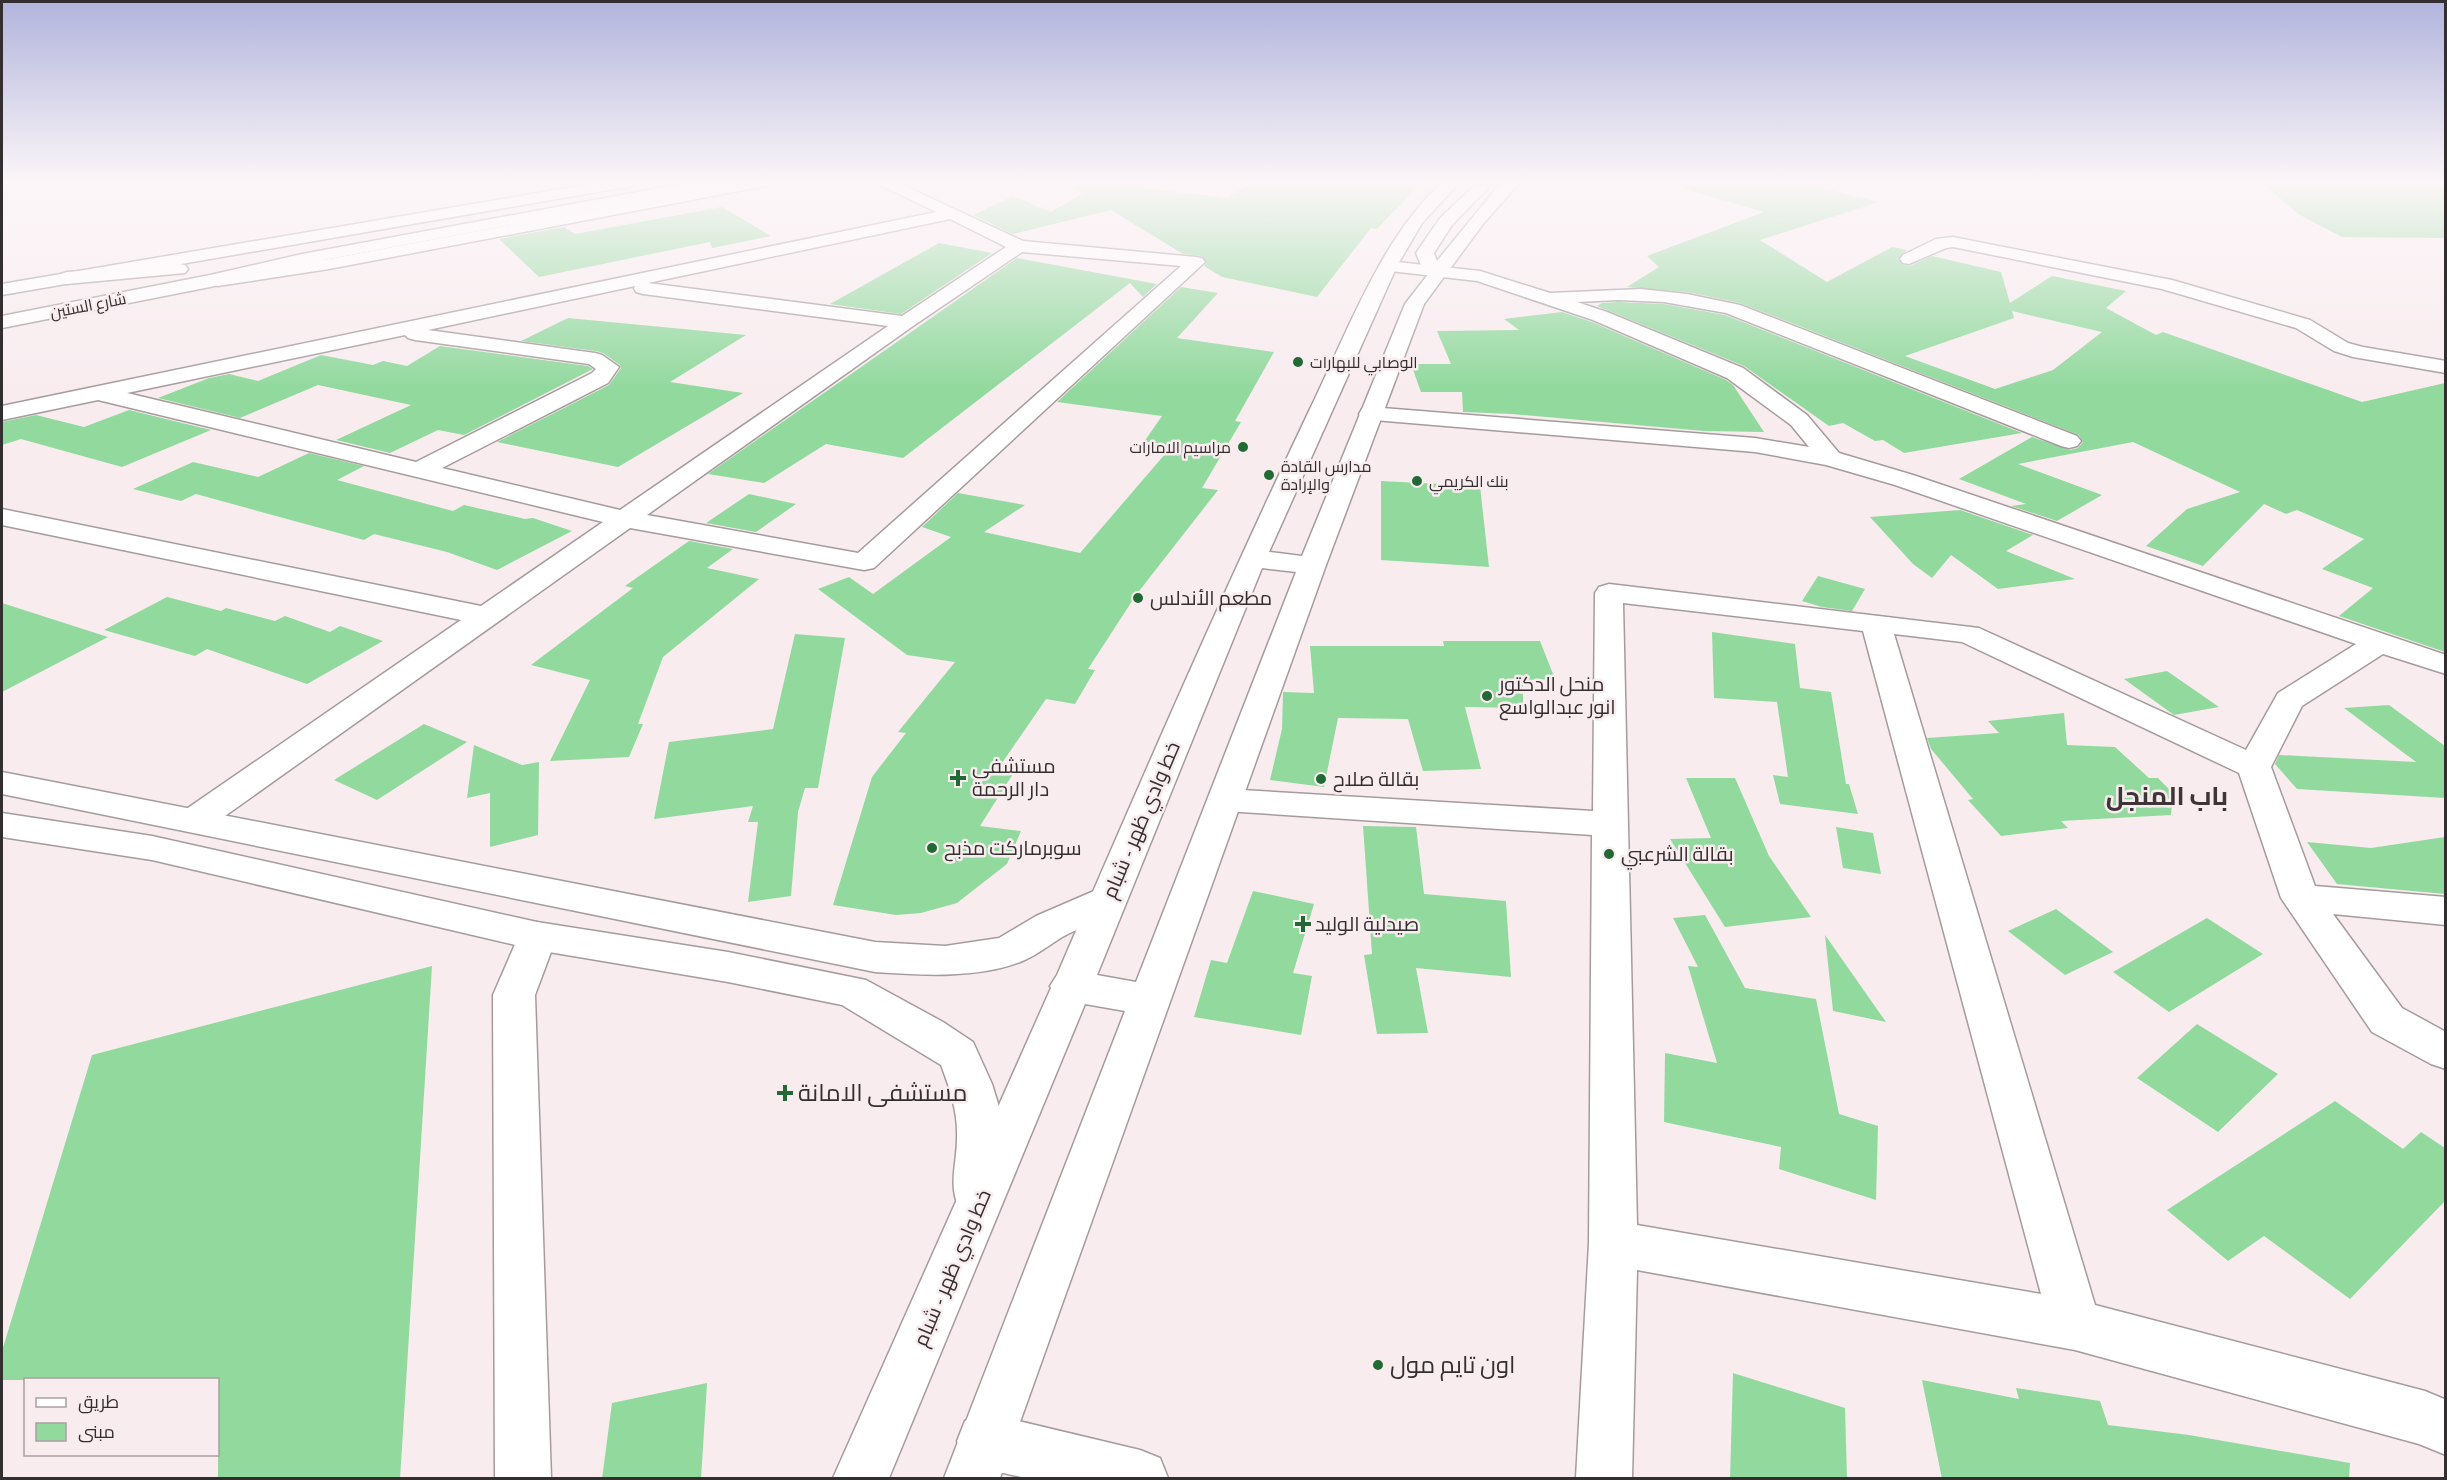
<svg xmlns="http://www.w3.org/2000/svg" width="2447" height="1480" font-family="'Crimson Pro',Cairo,serif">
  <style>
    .building { fill: #92d99e; fill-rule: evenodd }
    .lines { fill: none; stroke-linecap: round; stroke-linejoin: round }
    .street-casing { stroke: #a59b9d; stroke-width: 3 }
    .secondary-casing { stroke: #a59b9d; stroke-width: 3 }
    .primary-casing { stroke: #a59b9d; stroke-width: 3 }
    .highway-casing { stroke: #a59b9d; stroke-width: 3 }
    .street { fill: #fff; fill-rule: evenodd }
    .secondary { fill: #fff; fill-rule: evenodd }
    .primary { fill: #fff; fill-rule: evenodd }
    .highway { fill: #fff; fill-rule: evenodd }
    .poi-dot { fill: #226935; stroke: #f8ecef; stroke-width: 2 }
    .labels { text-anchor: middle; stroke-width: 5; stroke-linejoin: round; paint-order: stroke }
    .far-street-label { font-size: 16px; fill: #332f30; stroke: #f8ecef }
    .far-poi-label { font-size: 16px; fill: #332f30; stroke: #f8ecef; text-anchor: start }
    .poi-label { font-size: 20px; fill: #332f30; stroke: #f8ecef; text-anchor: start }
    .street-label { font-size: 20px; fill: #332f30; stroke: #f8ecef }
    .near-poi-label { font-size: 24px; fill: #332f30; stroke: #f8ecef; text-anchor: start }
    .district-label { font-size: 26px; font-weight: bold; fill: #3e3538; stroke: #f8ecef }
  </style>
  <rect width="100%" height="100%" fill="#f8ecef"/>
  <!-- building -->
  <path class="building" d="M 1063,181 L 1089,181 L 1227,198 L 1254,181 L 1423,181 L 1377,229 L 1371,228 L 1317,297 L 1222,277 L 1204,266 L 1207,262 L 1202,256 L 1183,254 L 1111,210 L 1013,234 L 973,215 L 1013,196 L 1051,212 L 1083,193 Z
    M 1685,181 L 1794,181 L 1879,202 L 1760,240 L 1827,282 L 1892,247 L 1907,250 L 1898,259 L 1903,265 L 1910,266 L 1932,256 L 2001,272 L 2010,303 L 2052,276 L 2126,291 L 2106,308 L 2156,335 L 2163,332 L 2362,402 L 2445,383 L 2445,652 L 2339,616 L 2373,588 L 2322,569 L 2364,539 L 2297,510 L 2286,514 L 2264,504 L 2203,566 L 2146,546 L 2187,509 L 2240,492 L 2133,442 L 2018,464 L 2102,495 L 2057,521 L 2011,506 L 2026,504 L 1959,479 L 2032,437 L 2070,450 L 2078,448 L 2083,442 L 2079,435 L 1740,303 L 1687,292 L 1627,287 L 1659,267 L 1647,256 L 1764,212 L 1684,189 ZM 2012,311 L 2102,332 L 2053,370 L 1995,389 L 1905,356 L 2014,318 Z
    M 2260,181 L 2445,181 L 2445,238 L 2342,237 L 2298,214 Z
    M 722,207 L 771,236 L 712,248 L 710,242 L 539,277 L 499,239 L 564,227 L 575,234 Z
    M 939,243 L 992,253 L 901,314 L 830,304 Z
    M 1017,258 L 1157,284 L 1143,297 L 1130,283 L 903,458 L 826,444 L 764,483 L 708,474 Z
    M 1181,287 L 1218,293 L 1177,338 L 1274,352 L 1235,421 L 1241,422 L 1202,488 L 1218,490 L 1136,595 L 1088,669 L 1095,670 L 1075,704 L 1046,699 L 1002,763 L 1018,766 L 980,826 L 1021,831 L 1007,864 L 957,903 L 921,913 L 896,915 L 833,905 L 872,777 L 906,733 L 898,732 L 955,662 L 907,655 L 818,589 L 849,577 L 873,594 L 951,537 L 922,527 L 958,493 L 1025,505 L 984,532 L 1080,553 L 1172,446 L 1144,442 L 1162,416 L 1057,402 Z
    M 1618,302 L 1664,304 L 1725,315 L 2022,433 L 1904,453 L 1883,440 L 1875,441 L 1843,423 L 1829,426 L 1744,366 L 1597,306 L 1602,303 Z
    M 1562,312 L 1592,322 L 1726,380 L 1733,385 L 1764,432 L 1704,431 L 1512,414 L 1463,412 L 1462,392 L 1421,392 L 1411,364 L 1451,364 L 1437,331 L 1519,330 L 1504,319 Z
    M 568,318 L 746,335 L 670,382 L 743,393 L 618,467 L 497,442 L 609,385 L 621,368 L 620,365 L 603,353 L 596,351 L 521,341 Z
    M 440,346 L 588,366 L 593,369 L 464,435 L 438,430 L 390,453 L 336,440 L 411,405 L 318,385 L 240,418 L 158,398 L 209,378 L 229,374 L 258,381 L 321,355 L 373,365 L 383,361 L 407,366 Z
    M 129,410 L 211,430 L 122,467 L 21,439 L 2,445 L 2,422 L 36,415 L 84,427 Z
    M 309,453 L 364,466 L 337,480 L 453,511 L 464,505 L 525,519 L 533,518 L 572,531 L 497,570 L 447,552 L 374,534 L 364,540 L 196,494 L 181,501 L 133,489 L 193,462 L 258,477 Z
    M 1381,481 L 1480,486 L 1489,567 L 1381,560 Z
    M 749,494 L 796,504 L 756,532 L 706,523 Z
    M 1960,510 L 2033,535 L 2006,551 L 2075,579 L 1998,589 L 1951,555 L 1932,578 L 1913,564 L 1870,517 Z
    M 689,541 L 733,549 L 707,568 L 759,579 L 663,657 L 638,724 L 643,724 L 629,757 L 550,761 L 590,680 L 531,665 L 633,588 L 625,586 Z
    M 1818,576 L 1865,589 L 1852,611 L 1822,607 L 1802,601 Z
    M 167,597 L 221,611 L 226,608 L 275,621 L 285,616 L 330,632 L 340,626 L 383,641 L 307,684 L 207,649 L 195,656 L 104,630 Z
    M 2,603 L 108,637 L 2,692 Z
    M 1712,632 L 1795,644 L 1800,688 L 1831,692 L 1846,784 L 1849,784 L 1858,814 L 1780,804 L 1773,775 L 1788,777 L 1777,702 L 1714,698 Z
    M 795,634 L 845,638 L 818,788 L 805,788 L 798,812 L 791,896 L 748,902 L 758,822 L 748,822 L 753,806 L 654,819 L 669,742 L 773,729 Z
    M 1443,641 L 1540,641 L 1555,679 L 1523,680 L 1523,708 L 1465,707 L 1481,769 L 1423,771 L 1408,719 L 1338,718 L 1324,787 L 1270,780 L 1282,729 L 1283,692 L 1314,693 L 1310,646 L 1444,646 Z
    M 2167,671 L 2219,707 L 2174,715 L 2124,679 Z
    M 2389,705 L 2445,746 L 2445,798 L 2297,789 L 2275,764 L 2279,755 L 2416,762 L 2344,708 Z
    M 2064,713 L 2067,745 L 2115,747 L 2149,778 L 2158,778 L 2173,793 L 2171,815 L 2061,821 L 2068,828 L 2001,836 L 1968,800 L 1973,799 L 1931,749 L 1927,738 L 1999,733 L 1988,721 Z
    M 424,724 L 467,742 L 377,800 L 334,780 Z
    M 474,745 L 522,765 L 539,762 L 538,835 L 490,847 L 490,793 L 467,798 Z
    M 1686,778 L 1735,778 L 1769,856 L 1811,917 L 1725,927 L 1670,839 L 1711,838 Z
    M 1363,826 L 1416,827 L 1424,894 L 1506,901 L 1511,977 L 1416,968 L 1428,1033 L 1377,1034 L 1364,955 L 1372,954 Z
    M 1836,827 L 1873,833 L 1881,874 L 1843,868 Z
    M 2445,837 L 2445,894 L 2337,884 L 2307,842 L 2371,848 Z
    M 1253,891 L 1314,904 L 1293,973 L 1312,976 L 1301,1035 L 1194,1017 L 1211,960 L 1227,963 Z
    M 2056,909 L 2113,952 L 2065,975 L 2008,931 Z
    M 1705,915 L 1745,988 L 1816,999 L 1839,1114 L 1878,1126 L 1876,1200 L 1779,1169 L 1781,1147 L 1664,1122 L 1665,1053 L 1717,1063 L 1688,966 L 1698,967 L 1673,918 Z
    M 2207,918 L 2263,954 L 2169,1012 L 2113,972 Z
    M 1825,935 L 1886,1022 L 1833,1011 Z
    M 432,966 L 400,1479 L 218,1479 L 218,1380 L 2,1380 L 2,1351 L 92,1055 Z
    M 2197,1024 L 2278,1074 L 2218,1132 L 2137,1078 Z
    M 2335,1101 L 2403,1149 L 2421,1132 L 2445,1148 L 2445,1201 L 2350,1299 L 2264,1236 L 2228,1261 L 2167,1210 Z
    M 1733,1373 L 1845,1408 L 1847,1479 L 1730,1479 Z
    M 1922,1380 L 2019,1399 L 2016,1388 L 2100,1401 L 2108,1425 L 2189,1435 L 2350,1463 L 2349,1479 L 1942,1479 Z
    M 707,1383 L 701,1479 L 602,1479 L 612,1403 Z"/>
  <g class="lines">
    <!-- street casing -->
    <g class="street-casing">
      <path id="street" d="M 876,181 L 894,181 L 1023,241 L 1196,257 L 1202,258 L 1205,262 L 874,568 L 864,570 L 630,528 L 208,828 L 195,832 L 182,828 L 177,820 L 182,812 L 461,620 L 2,525 L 2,509 L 481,606 L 603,522 L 98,400 L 2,420 L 2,406 L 936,212 L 878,184 ZM 950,219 L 1006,247 L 902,316 L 648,283 ZM 1022,252 L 1181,266 L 858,553 L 647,515 L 913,326 ZM 635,286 L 634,288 L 636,292 L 643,294 L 888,326 L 620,510 L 442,468 L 608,383 L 619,367 L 602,355 L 595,353 L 428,330 ZM 405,335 L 408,338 L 415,340 L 589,364 L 596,369 L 592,373 L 416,462 L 127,393 Z
        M 1953,237 L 2172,280 L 2310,320 L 2348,343 L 2363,347 L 2446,361 L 2446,373 L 2353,357 L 2334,351 L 2296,328 L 2162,289 L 1953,247 L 1946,248 L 1909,264 L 1903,263 L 1900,259 L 1903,255 L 1936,239 Z
        M 1388,261 L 1480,271 L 1550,293 L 1641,289 L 1687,294 L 1740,305 L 2077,436 L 2081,441 L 2077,446 L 2069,448 L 2061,446 L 1726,313 L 1664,302 L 1618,300 L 1577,302 L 1607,312 L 1743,368 L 1807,415 L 1839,453 L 1913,475 L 2446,655 L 2446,674 L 2383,654 L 2302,706 L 2271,767 L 2315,886 L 2446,897 L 2446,925 L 2333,914 L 2402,1008 L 2446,1032 L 2446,1069 L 2431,1064 L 2372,1032 L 2281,898 L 2239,773 L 1962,642 L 1894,634 L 2095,1305 L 2425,1391 L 2444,1399 L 2446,1455 L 2419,1444 L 2075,1350 L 1637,1270 L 1632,1478 L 1576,1478 L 1589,1243 L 1592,835 L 1225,811 L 1213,808 L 1208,800 L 1213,792 L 1225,789 L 1593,811 L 1595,593 L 1599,587 L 1609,584 L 1979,628 L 2246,750 L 2278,693 L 2356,644 L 1895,485 L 1826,465 L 1755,452 L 1362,419 L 1359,414 L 1362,409 L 1370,407 L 1755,438 L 1809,447 L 1791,425 L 1727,378 L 1593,320 L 1477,281 L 1382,270 L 1379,266 L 1382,262 ZM 1623,603 L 1863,631 L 2041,1294 L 1637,1225 Z
        M 537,922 L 551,926 L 557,936 L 535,995 L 551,1478 L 495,1478 L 493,995 L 523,926 Z
        M 985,1413 L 1140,1450 L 1160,1458 L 1168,1478 L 1026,1478 L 985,1469 L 965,1461 L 957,1441 L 965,1421 Z"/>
    </g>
    <!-- secondary casing -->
    <g class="secondary-casing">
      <path id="secondary" d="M 2,772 L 875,942 L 945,946 L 999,938 L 1036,916 L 1094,891 L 1107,887 L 1120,891 L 1126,901 C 1116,918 1090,924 1072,932 C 1054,940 1039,955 1020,962 C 976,979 921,975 875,972 L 2,794 Z
        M 2,813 L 152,836 L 537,922 L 728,952 L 866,980 L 943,1022 L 973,1042 L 992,1084 L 1000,1110 L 1003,1138 L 1000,1193 L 993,1208 L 976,1214 L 959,1208 C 948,1184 957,1164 957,1138 C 958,1112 950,1089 941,1065 L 842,1005 L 728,982 L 537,950 L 152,860 L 2,837 Z"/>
    </g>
    <!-- primary casing -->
    <g class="primary-casing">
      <path id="primary" d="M 608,181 L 640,181 L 632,186 L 2,295 L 2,284 Z
        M 743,181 L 773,181 L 765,186 L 329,269 L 218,286 L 211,284 L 209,280 L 211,276 L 218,274 L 329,259 Z
        M 1444,181 L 1461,181 L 1422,223 L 1397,266 L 1269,552 L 1302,556 L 1405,304 L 1429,273 L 1421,265 L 1416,253 L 1440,218 L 1475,185 L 1485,185 L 1488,188 L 1452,225 L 1434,253 L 1437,261 L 1499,185 L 1504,181 L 1521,181 L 1483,224 L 1424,304 L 1326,565 L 1000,1478 L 944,1478 L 1125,1011 L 1085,1004 L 889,1478 L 833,1478 L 1051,988 L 1050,986 L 1057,975 C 1139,785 1221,596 1310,409 C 1346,335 1382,235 1444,181 ZM 1262,568 L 1296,572 L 1136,982 L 1097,975 Z"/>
    </g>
    <!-- highway casing -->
    <g class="highway-casing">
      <path id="highway" d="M 697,181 L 727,181 L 719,186 L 302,264 L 210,287 L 2,328 L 2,316 L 210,275 L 302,254 Z
        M 179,264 L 185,265 L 188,269 L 185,273 L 67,284 L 61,282 L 58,278 L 61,274 L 67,272 Z"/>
    </g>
    <!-- street -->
    <use href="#street" class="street"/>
    <!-- secondary -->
    <use href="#secondary" class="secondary"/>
    <!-- primary -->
    <use href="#primary" class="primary"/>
    <!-- highway -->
    <use href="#highway" class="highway"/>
  </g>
  <!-- sky -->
  <linearGradient id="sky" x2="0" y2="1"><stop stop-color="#b1b4dc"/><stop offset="0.47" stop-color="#fcf6f8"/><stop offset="1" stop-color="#fcf6f8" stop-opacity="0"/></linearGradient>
  <rect width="2447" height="388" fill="url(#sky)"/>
  <!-- markers -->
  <g class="poi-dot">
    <circle cx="1298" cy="362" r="6"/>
    <circle cx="1243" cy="447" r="6"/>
    <circle cx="1269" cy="475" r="6"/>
    <circle cx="1417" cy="481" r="6"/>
    <circle cx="1138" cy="598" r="6"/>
    <circle cx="1487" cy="696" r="6"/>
    <path d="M955 769h6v6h6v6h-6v6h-6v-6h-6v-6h6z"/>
    <circle cx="1321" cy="779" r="6"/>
    <circle cx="932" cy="848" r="6"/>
    <circle cx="1609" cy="854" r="6"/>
    <path d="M1300 915h6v6h6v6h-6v6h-6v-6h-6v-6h6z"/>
    <path d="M782 1084h6v6h6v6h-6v6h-6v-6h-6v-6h6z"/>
    <circle cx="1378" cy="1365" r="6"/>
  </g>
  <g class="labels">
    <!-- far-street labels -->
    <g class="far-street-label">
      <text transform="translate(88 305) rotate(-11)" y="6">شارع الستين</text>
    </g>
    <!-- far-poi labels -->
    <g class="far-poi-label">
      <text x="1310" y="368">الوصابي للبهارات</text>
      <text x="1231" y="453" text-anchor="end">مراسيم الامارات</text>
      <text x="1281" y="472">مدارس القادة<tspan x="1281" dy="18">والإرادة</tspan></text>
      <text x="1429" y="487">بنك الكريمي</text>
    </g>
    <!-- poi labels -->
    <g class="poi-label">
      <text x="1150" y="605">مطعم الأندلس</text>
      <text x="1499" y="691">منحل الدكتور<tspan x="1499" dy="23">انور عبدالواسع</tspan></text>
      <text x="972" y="773">مستشفى<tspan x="972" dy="23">دار الرحمة</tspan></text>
      <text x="1333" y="786">بقالة صلاح</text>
      <text x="944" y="855">سوبرمارکت مذبح</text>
      <text x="1621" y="861">بقالة الشرعبي</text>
      <text x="1315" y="931">صيدلية الوليد</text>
    </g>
    <!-- street labels -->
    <g class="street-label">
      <text transform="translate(1141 820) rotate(-67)" y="7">خط وادي ظهر - شبام</text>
      <text transform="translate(952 1268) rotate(-67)" y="7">خط وادي ظهر - شبام</text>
    </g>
    <!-- near-poi labels -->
    <g class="near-poi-label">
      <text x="798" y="1101">مستشفى الامانة</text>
      <text x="1390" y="1373">اون تايم مول</text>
    </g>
    <!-- district labels -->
    <g class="district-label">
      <text x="2167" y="805">باب المنجل</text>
    </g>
  </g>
  <!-- border -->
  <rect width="2447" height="1480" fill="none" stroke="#332f30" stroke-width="6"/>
  <!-- legend -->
  <rect x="24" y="1378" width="195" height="78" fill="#f8ecef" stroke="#a9a0a3" stroke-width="1.5"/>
  <rect x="36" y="1398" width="30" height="9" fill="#ffffff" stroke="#a9a0a3" stroke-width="1.5"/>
  <text x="78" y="1408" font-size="18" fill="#332f30">طريق</text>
  <rect x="36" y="1423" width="30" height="18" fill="#92d99e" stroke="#a9a0a3" stroke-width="1.5"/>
  <text x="78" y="1438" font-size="18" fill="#332f30">مبنى</text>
</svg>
